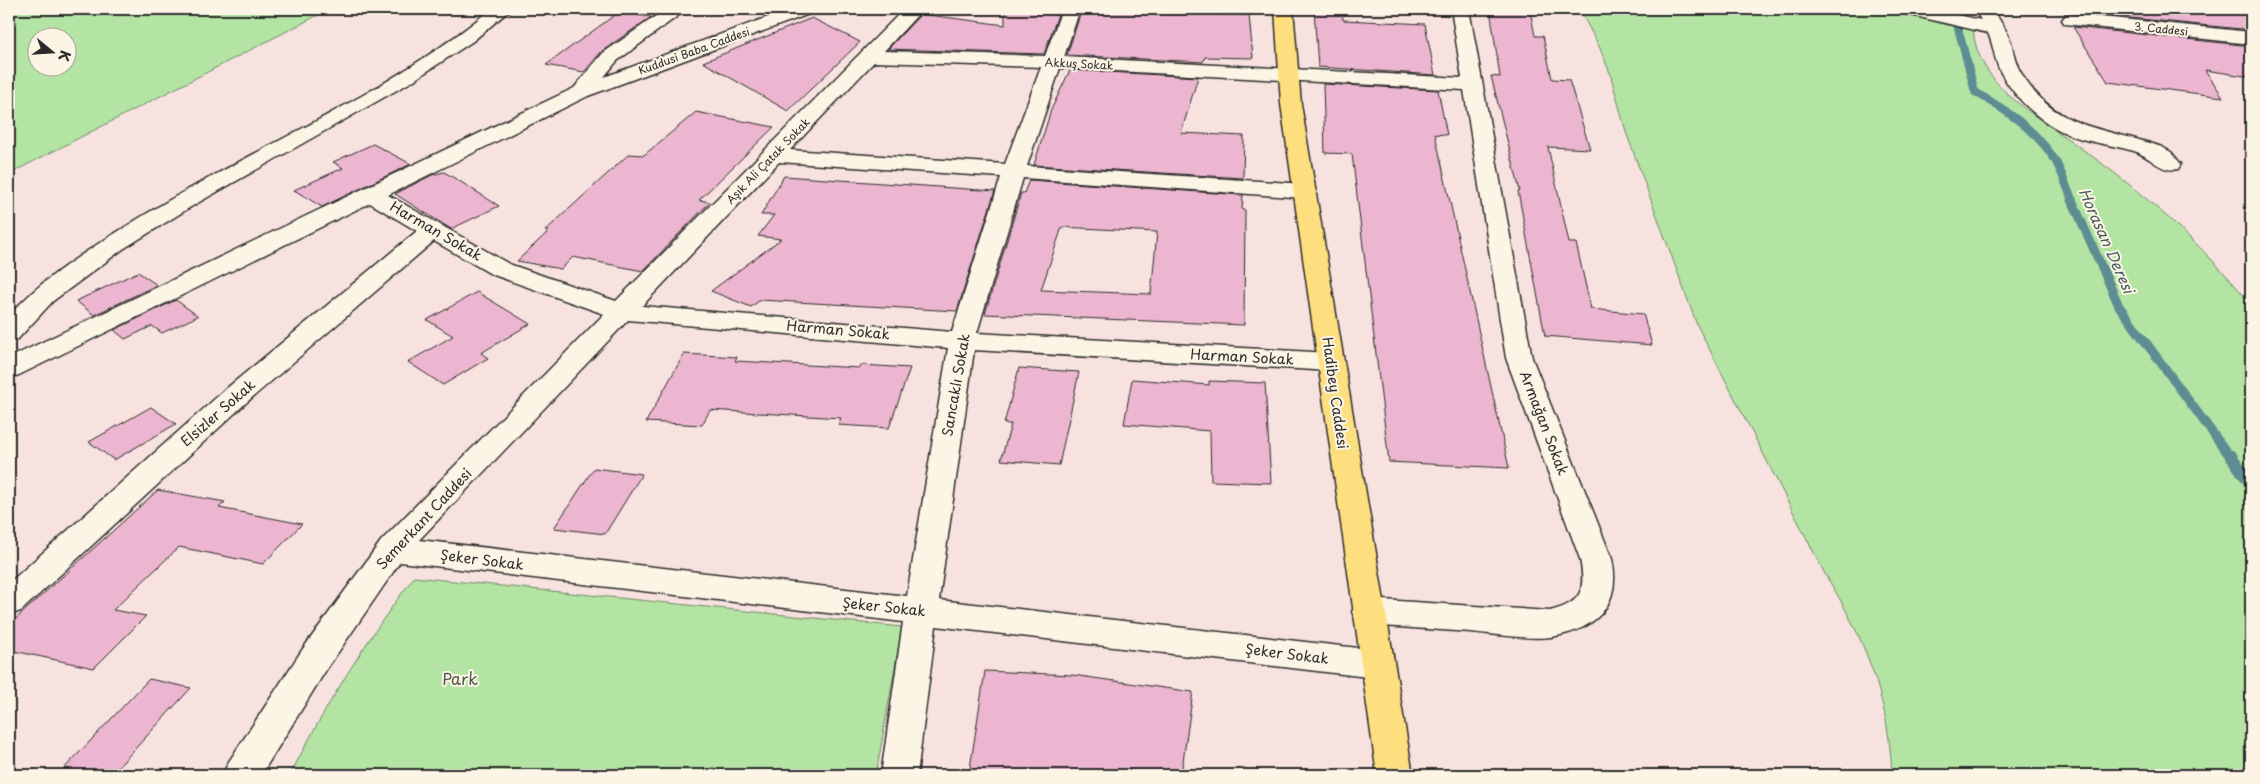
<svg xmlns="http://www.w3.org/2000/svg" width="2260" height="784" font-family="'Playpen Sans',sans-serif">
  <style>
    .green { fill: #b3e4a3; stroke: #6f8867; fill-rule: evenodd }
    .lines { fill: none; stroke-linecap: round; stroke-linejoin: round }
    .stream-far2 { stroke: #5d8d93; stroke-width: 8 }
    .stream-far1 { stroke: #5d8d93; stroke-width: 9 }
    .stream { stroke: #5d8d93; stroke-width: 12 }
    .building { fill: #ecb6d0; stroke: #2b2b2b; fill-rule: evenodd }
    .minor-casing { stroke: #2b2b2b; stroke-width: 3 }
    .major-casing { stroke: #2b2b2b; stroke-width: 3 }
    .minor { fill: #fcf5e5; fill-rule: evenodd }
    .major { fill: #fedf80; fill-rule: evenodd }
    .labels { text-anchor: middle; stroke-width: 4; stroke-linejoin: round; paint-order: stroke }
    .far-street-label { font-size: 11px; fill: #2b2b2b; stroke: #fcf5e5 }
    .street-label { font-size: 14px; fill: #2b2b2b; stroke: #fcf5e5 }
    .water-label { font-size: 15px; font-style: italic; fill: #445c5f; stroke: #fcf5e5 }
    .near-park-label { font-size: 16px; fill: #4d5949; stroke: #fcf5e5 }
  </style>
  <rect width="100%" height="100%" fill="#f7e2df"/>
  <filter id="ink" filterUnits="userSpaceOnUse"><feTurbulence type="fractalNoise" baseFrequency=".02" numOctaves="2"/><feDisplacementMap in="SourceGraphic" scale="10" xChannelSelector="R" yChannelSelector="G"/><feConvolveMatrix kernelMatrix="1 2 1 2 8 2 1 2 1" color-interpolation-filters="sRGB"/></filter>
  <g filter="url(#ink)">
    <!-- green -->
    <path class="green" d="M 9,9 L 330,9 L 9,174 ZM 38,38 L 68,38 L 68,68 L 38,68 Z
      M 1579,9 L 1890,9 L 1973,29 C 1977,85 2035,115 2075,144 C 2099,161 2122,178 2144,197 C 2183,229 2219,265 2251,304 L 2251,775 L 1892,775 C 1889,698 1865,639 1825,574 L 1697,325 L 1626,132 L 1610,73 L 1599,46 Z
      M 414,577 L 902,627 L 876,775 L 290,775 C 326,705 366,640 414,577 Z"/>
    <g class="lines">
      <!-- stream-far2 -->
      <path class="stream-far2" d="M 1953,9 L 1975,92 C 2006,110 2038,131 2056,162 C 2063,175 2067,189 2073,201"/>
      <!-- stream-far1 -->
      <path class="stream-far1" d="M 2072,200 L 2119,306 L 2231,458"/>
      <!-- stream -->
      <path class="stream" d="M 2231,456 L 2251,484"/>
    </g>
    <!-- building -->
    <path class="building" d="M 1005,9 L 1060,9 L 1044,54 L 888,49 L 921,14 L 1005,25 Z
      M 1082,9 L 1141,9 L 1140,14 L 1249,15 L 1253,58 L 1205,57 L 1203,62 L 1067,55 Z
      M 1314,9 L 1342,9 L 1343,20 L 1425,24 L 1435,75 L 1318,67 Z
      M 1490,9 L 1530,10 L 1535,36 L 1543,36 L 1552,79 L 1569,80 L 1590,149 L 1548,147 L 1569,243 L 1576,243 L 1591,309 L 1643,314 L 1652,345 L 1545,336 L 1518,191 L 1520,191 L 1491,76 L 1500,77 Z
      M 2061,9 L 2204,9 L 2251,14 L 2251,30 L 2071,12 L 2065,14 Z
      M 619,12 L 651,17 L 602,51 L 584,72 L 546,65 Z
      M 812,18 L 860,42 L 788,111 L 703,62 Z
      M 2073,27 L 2251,46 L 2251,77 L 2205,70 L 2223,97 L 2108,82 Z
      M 1070,70 L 1198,77 L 1181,133 L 1244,136 L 1243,178 L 1034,165 L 1051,110 Z
      M 1323,84 L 1438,90 L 1447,135 L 1435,134 L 1509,468 L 1389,462 L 1352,154 L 1325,153 Z
      M 696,112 L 774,127 L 699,200 L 710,202 L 643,271 L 573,257 L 561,269 L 517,261 L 549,231 L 545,231 L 629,154 L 644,155 Z
      M 373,144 L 411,164 L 322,207 L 294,190 L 343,168 L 333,162 Z
      M 444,172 L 461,182 L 499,206 L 451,229 L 395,194 L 432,175 Z
      M 784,176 L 995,191 L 957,311 L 760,300 L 751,307 L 711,291 L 781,239 L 758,236 L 774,215 L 761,215 Z
      M 1029,180 L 1243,195 L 1242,210 L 1245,210 L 1244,325 L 985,314 L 1021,193 L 1024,193 ZM 1062,227 L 1157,232 L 1151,294 L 1041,290 Z
      M 138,272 L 157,285 L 94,315 L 76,301 Z
      M 477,292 L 530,324 L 481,353 L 488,358 L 443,385 L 408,362 L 453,336 L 427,320 Z
      M 176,300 L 198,316 L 162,333 L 152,326 L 125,339 L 114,330 Z
      M 684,354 L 737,357 L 735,361 L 860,368 L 861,365 L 910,368 L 889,428 L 838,425 L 841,418 L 710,410 L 702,425 L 646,422 Z
      M 1019,368 L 1079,372 L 1059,465 L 1001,460 L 1011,424 L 1004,424 Z
      M 1132,379 L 1209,385 L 1209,381 L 1265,383 L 1271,483 L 1211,481 L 1210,431 L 1124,424 Z
      M 151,407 L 176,424 L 114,460 L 89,442 Z
      M 594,468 L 642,474 L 605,534 L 554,528 Z
      M 158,490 L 225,502 L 219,508 L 302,524 L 263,564 L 179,547 L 113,610 L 146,616 L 94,668 L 9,650 L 9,625 Z
      M 985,671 L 1072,675 L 1193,692 L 1181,775 L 1088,775 L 1063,772 L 1063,775 L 969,775 Z
      M 149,679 L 191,688 L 111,775 L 58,775 Z"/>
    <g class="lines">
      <!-- minor casing -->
      <g class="minor-casing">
        <path id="minor" d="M 491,9 L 511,9 L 473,41 L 411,82 L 194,205 L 123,249 L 53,301 L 18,339 L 9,341 L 9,316 C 40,280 82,254 122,229 C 242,152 381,100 491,9 Z
          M 666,9 L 687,9 L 617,61 L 604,77 L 790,9 L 815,9 L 812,13 L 588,96 L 388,195 L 509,264 L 616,301 L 904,9 L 923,9 L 884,51 L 1045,56 L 1062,9 L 1080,9 L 1064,57 L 1462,78 L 1451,9 L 1469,9 L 1532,358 L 1612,559 C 1622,605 1596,630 1551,637 C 1533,640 1492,634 1471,632 C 1437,630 1402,627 1368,625 L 1356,621 L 1352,612 L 1356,603 L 1368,599 L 1550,611 C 1582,603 1586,590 1580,559 L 1506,358 L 1464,90 L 1060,68 L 1027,166 L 1305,184 L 1313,186 L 1316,191 L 1313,196 L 1305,198 L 1023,178 L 977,333 L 1330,353 L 1339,356 L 1343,362 L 1339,368 L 1330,371 L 974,350 L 939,600 L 1376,650 L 1388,654 L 1393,664 L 1388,674 L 1376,678 L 936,626 L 917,775 L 881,775 L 903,622 L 400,562 L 326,670 L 261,775 L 223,775 L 228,763 L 302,650 L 381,541 L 604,314 L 491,274 L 434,241 L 247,402 L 21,611 L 9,615 L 9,583 L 227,388 L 417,231 L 370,203 L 19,375 L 9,378 L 9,358 L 574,88 L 603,53 ZM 874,62 L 1041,67 L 1005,164 L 790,150 ZM 779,162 L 1001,177 L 952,332 L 642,306 ZM 628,320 L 948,348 L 907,596 L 419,540 Z
          M 1899,9 L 1931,9 L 1981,20 L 1974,9 L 1992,9 C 1999,19 2007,30 2011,42 C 2014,53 2015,62 2020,71 C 2053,131 2107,127 2162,147 L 2171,152 L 2181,164 L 2178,169 C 2161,173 2150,156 2134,151 C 2117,146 2099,144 2082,139 C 2048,130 2018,103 2001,73 C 1994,60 1994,46 1988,33 L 1902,13 Z
          M 2071,14 L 2251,32 L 2251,44 L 2065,24 L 2062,20 L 2065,16 Z"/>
      </g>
      <!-- major casing -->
      <g class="major-casing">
        <path id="major" d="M 1275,9 L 1293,9 L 1301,104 L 1413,775 L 1377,775 L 1281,104 Z"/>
      </g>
      <!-- minor -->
      <use href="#minor" class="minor"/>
      <!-- major -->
      <use href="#major" class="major"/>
    </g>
  </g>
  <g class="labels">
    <!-- far-street labels -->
    <g class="far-street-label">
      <text transform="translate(2161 29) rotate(6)" y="4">3. Caddesi</text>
      <text transform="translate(694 51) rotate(-20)" y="4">Kuddusi Baba Caddesi</text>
      <text transform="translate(1079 64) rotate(3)" y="4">Akkuş Sokak</text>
      <text transform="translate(768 161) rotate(-46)" y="4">Aşık Ali Çatak Sokak</text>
    </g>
    <!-- street labels -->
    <g class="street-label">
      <text transform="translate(436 231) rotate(30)" y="5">Harman Sokak</text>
      <text transform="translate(838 330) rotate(5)" y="5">Harman Sokak</text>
      <text transform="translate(1242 357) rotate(3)" y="5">Harman Sokak</text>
      <text transform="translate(956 385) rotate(-80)" y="5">Sancaklı Sokak</text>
      <text transform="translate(1335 393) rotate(82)" y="5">Hadibey Caddesi</text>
      <text transform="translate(218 413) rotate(-41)" y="5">Elsizler Sokak</text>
      <text transform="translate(1544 423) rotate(69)" y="5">Armağan Sokak</text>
      <text transform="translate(424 519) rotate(-47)" y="5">Semerkant Caddesi</text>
      <text transform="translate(482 560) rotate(7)" y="5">Şeker Sokak</text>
      <text transform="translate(884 607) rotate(6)" y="5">Şeker Sokak</text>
      <text transform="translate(1287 654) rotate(7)" y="5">Şeker Sokak</text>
    </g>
    <!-- water labels -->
    <g class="water-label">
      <text transform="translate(2106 241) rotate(66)" y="5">Horasan Deresi</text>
    </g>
    <!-- near-park labels -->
    <g class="near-park-label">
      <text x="460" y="685">Park</text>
    </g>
  </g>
  <!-- margin -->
  <rect width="2260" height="784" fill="none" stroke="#fcf5e5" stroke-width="30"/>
  <rect x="15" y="15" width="2230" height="754" fill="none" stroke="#2b2b2b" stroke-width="2" filter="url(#ink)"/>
  <!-- north arrow -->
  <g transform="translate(52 52) rotate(108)"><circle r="24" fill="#fcf5e5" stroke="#a8a49b"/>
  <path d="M0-4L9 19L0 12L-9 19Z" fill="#2b2b2b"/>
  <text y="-8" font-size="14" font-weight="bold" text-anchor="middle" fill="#2b2b2b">K</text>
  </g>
</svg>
